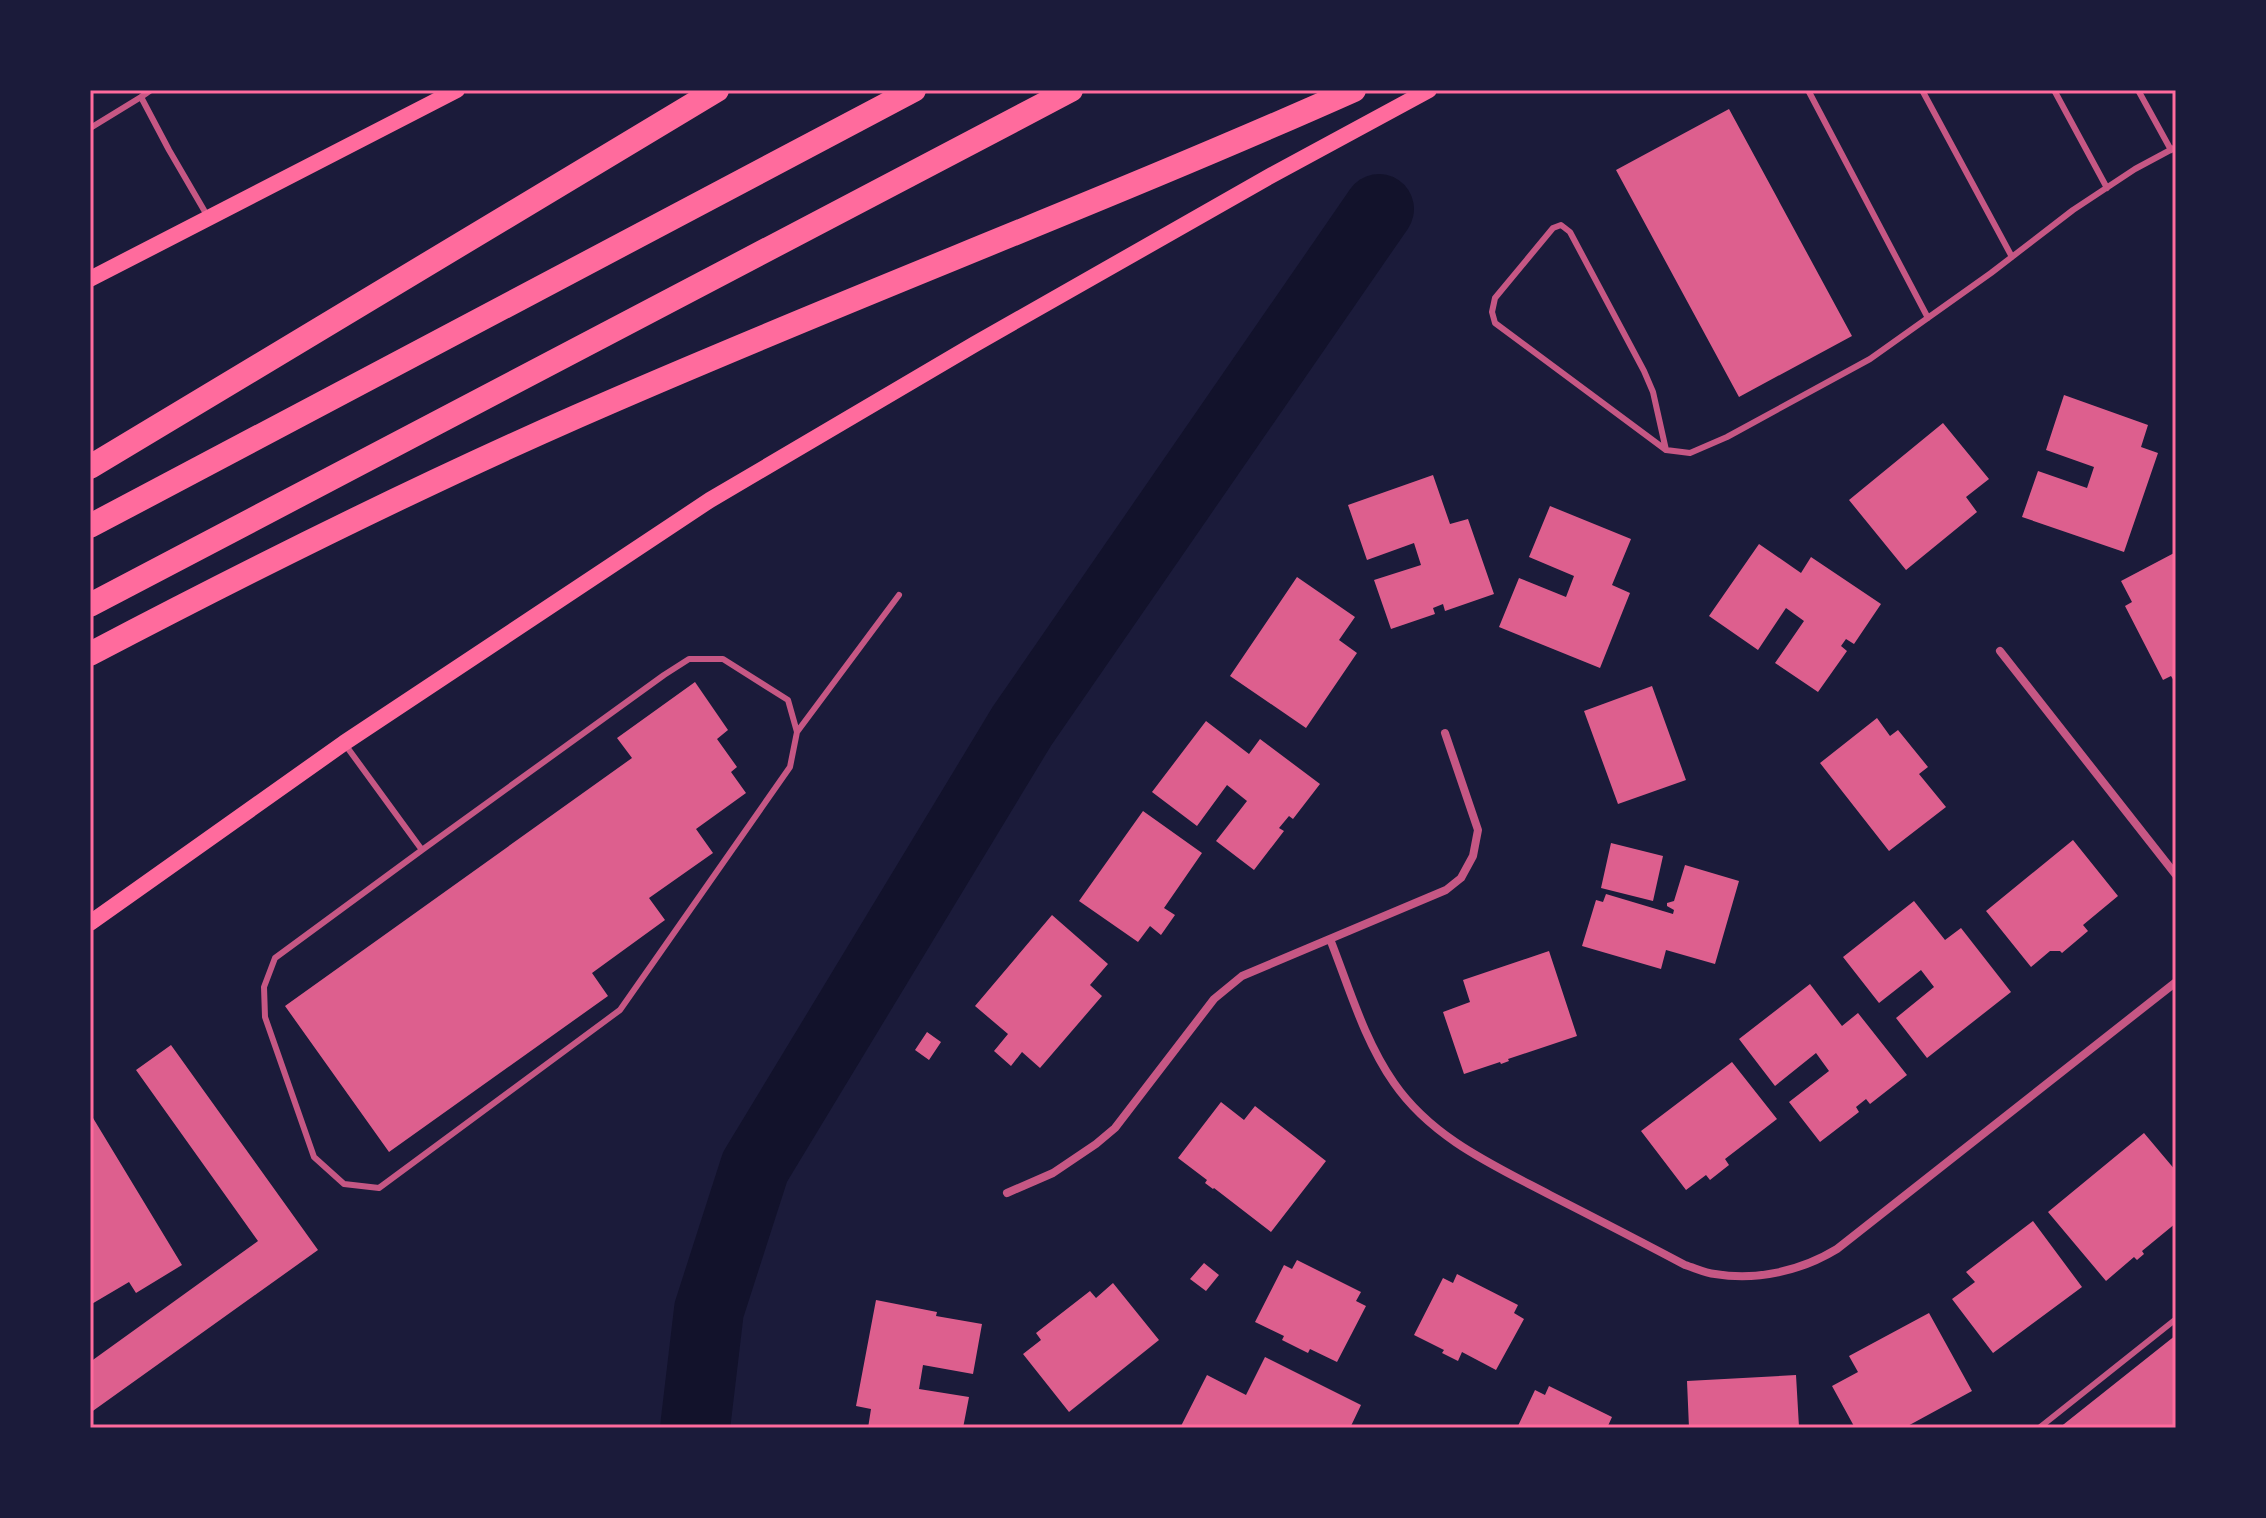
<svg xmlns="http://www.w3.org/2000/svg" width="2266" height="1518" font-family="Arial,sans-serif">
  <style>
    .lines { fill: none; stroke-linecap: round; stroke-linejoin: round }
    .river { stroke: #12122b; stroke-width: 70 }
    .building { fill: #dd5f8e }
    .service { stroke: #c65784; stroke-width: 6 }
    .minor { stroke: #c65784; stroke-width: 8 }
    .secondary { stroke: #ff6b9d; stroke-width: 16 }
    .motorway { stroke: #ff6b9d; stroke-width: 24 }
    .neatline { fill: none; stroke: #ff6b9d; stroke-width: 3 }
  </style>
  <rect width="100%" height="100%" fill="#1b1b3a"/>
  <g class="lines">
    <!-- river -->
    <path class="river" d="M 695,1428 L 709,1310 L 755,1167 L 1022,726 L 1379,209"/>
  </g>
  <!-- building -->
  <path class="building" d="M 1729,109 L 1852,336 L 1739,397 L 1616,170 Z
    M 2064,395 L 2148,425 L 2141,447 L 2158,453 L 2124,552 L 2022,517 L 2038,471 L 2087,488 L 2094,467 L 2046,450 Z
    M 1943,423 L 1989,479 L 1966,497 L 1977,512 L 1906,570 L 1849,500 Z
    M 1433,475 L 1450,524 L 1468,519 L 1494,594 L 1445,611 L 1443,604 L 1433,608 L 1435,614 L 1391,629 L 1374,580 L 1421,565 L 1414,543 L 1367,560 L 1348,505 Z
    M 1550,506 L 1631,539 L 1612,585 L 1630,593 L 1600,668 L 1499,627 L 1519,578 L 1566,597 L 1574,576 L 1529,557 Z
    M 1759,544 L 1801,573 L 1811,557 L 1881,604 L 1854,644 L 1846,639 L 1841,646 L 1847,651 L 1818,692 L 1775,663 L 1804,621 L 1786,608 L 1758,650 L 1709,616 Z
    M 2176,552 L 2176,684 L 2171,676 L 2163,680 L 2125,606 L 2132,602 L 2121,581 Z
    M 1297,577 L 1355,617 L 1339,640 L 1357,653 L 1306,728 L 1230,676 Z
    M 695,682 L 728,730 L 717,739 L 737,767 L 731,772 L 746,793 L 696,829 L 713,853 L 649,898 L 665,920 L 592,973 L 608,996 L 389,1152 L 285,1006 L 632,758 L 617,738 Z
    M 1652,686 L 1686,780 L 1618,804 L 1584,711 Z
    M 1877,718 L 1890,736 L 1898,730 L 1928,767 L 1919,774 L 1946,807 L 1889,851 L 1820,763 Z
    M 1206,721 L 1249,754 L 1260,739 L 1320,784 L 1293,819 L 1289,816 L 1279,828 L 1284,831 L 1254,870 L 1216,841 L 1247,801 L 1227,785 L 1197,826 L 1152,792 Z
    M 1143,811 L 1202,853 L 1164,908 L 1175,915 L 1161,935 L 1150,926 L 1138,942 L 1079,901 Z
    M 2073,840 L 2118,896 L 2083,925 L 2088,931 L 2062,953 L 2060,951 L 2050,951 L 2031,967 L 1986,911 Z
    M 1611,843 L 1663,856 L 1653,901 L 1601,888 Z
    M 1685,865 L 1739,881 L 1715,964 L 1666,950 L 1661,969 L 1582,946 L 1596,900 L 1603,902 L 1606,894 L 1673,914 L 1674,910 L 1667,906 L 1667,903 L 1674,901 Z
    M 1914,901 L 1945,940 L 1961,928 L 2011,992 L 1927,1058 L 1896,1018 L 1934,987 L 1921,970 L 1879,1003 L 1843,957 Z
    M 1052,915 L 1108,964 L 1090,985 L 1102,996 L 1040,1068 L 1022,1052 L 1011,1066 L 994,1051 L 1008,1034 L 975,1006 Z
    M 1549,951 L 1577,1036 L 1508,1059 L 1509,1061 L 1501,1064 L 1500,1062 L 1464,1074 L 1443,1012 L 1470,1002 L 1463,980 Z
    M 1810,984 L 1842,1026 L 1858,1013 L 1907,1075 L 1870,1104 L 1866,1099 L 1856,1107 L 1859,1112 L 1820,1142 L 1789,1102 L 1829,1071 L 1816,1053 L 1775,1086 L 1739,1039 Z
    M 927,1032 L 941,1042 L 929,1060 L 915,1050 Z
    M 171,1045 L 318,1250 L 90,1413 L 90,1362 L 258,1241 L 136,1070 Z
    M 1732,1062 L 1777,1119 L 1725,1159 L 1729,1165 L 1710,1180 L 1706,1175 L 1686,1190 L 1641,1131 Z
    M 1221,1102 L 1244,1120 L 1255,1106 L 1326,1161 L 1271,1232 L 1214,1188 L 1213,1189 L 1205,1183 L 1207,1180 L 1178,1158 Z
    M 90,1113 L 182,1265 L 136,1293 L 129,1282 L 90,1305 Z
    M 2144,1133 L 2176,1171 L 2176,1223 L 2142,1251 L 2144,1254 L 2137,1260 L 2134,1257 L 2106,1281 L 2048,1212 Z
    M 2033,1221 L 2082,1287 L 1993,1353 L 1952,1299 L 1975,1282 L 1966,1272 Z
    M 1297,1260 L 1361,1292 L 1356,1301 L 1366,1306 L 1337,1362 L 1310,1349 L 1308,1353 L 1282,1340 L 1284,1336 L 1255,1322 L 1284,1265 L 1292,1269 Z
    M 1204,1263 L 1219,1275 L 1206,1291 L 1190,1279 Z
    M 1457,1274 L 1518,1305 L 1514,1313 L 1524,1319 L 1496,1370 L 1462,1352 L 1458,1361 L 1442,1353 L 1444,1350 L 1414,1335 L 1443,1278 L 1453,1283 Z
    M 1113,1283 L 1159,1340 L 1069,1412 L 1023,1354 L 1041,1340 L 1036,1333 L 1090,1291 L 1096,1298 Z
    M 876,1300 L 937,1312 L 936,1316 L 982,1324 L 973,1374 L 923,1365 L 919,1389 L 969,1397 L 963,1428 L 868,1428 L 871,1409 L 856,1406 Z
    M 1929,1313 L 1972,1391 L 1904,1428 L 1855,1428 L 1832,1386 L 1858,1372 L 1849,1356 Z
    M 2176,1335 L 2176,1428 L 2059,1428 Z
    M 1265,1357 L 1361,1405 L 1350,1428 L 1180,1428 L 1207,1375 L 1246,1395 Z
    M 1796,1375 L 1799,1427 L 1689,1428 L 1687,1381 Z
    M 1549,1386 L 1612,1417 L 1607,1428 L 1517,1428 L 1535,1390 L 1545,1395 Z"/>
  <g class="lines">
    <!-- service -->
    <path class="service" d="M 151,90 L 141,97 L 169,150 L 208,217
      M 1808,90 L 1928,318
      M 1922,90 L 2012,257
      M 2054,90 L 2107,188
      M 2138,90 L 2171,150
      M 92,127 L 141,97
      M 1666,450 L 1653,392 L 1644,371 L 1570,232 L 1561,225 L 1553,228 L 1495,298 L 1492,312 L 1495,323 L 1666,450 L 1690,453 L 1727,437 L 1870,359 L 1991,273 L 2073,210 L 2135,169 L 2176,147
      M 344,743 L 422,850 L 275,958 L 264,987 L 265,1017 L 314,1157 L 344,1184 L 379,1188 L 620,1010 L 790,767 L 797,732 L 899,595
      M 422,850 L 664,675 L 689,659 L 723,659 L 788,700 L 797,732
      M 2039,1428 L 2176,1319"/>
    <!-- minor -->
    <path class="minor" d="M 2000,651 L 2176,875
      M 1330,939 C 1349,987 1364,1040 1394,1083 C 1432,1138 1493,1165 1550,1195 C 1595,1218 1640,1241 1685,1265 C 1695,1268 1705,1273 1715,1274 C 1757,1281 1801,1271 1837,1249 L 2176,982
      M 1007,1193 L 1053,1173 L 1096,1144 L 1115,1128 L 1214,999 L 1242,976 L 1446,890 L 1461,878 L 1473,856 L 1478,830 L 1445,733"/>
    <!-- secondary -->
    <path class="secondary" d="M 90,279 L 457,90
      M 90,923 L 344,743 L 710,500 L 975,344 L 1272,175 L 1429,90"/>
    <!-- motorway -->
    <path class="motorway" d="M 90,467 L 717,90
      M 90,526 L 914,90
      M 90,605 L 1071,90
      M 90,654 C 250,570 412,489 578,416 C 834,303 1098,204 1354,90"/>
  </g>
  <!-- border -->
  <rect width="2266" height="1518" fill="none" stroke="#1b1b3a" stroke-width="184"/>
  <rect x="92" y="92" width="2082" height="1334" class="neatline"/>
</svg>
